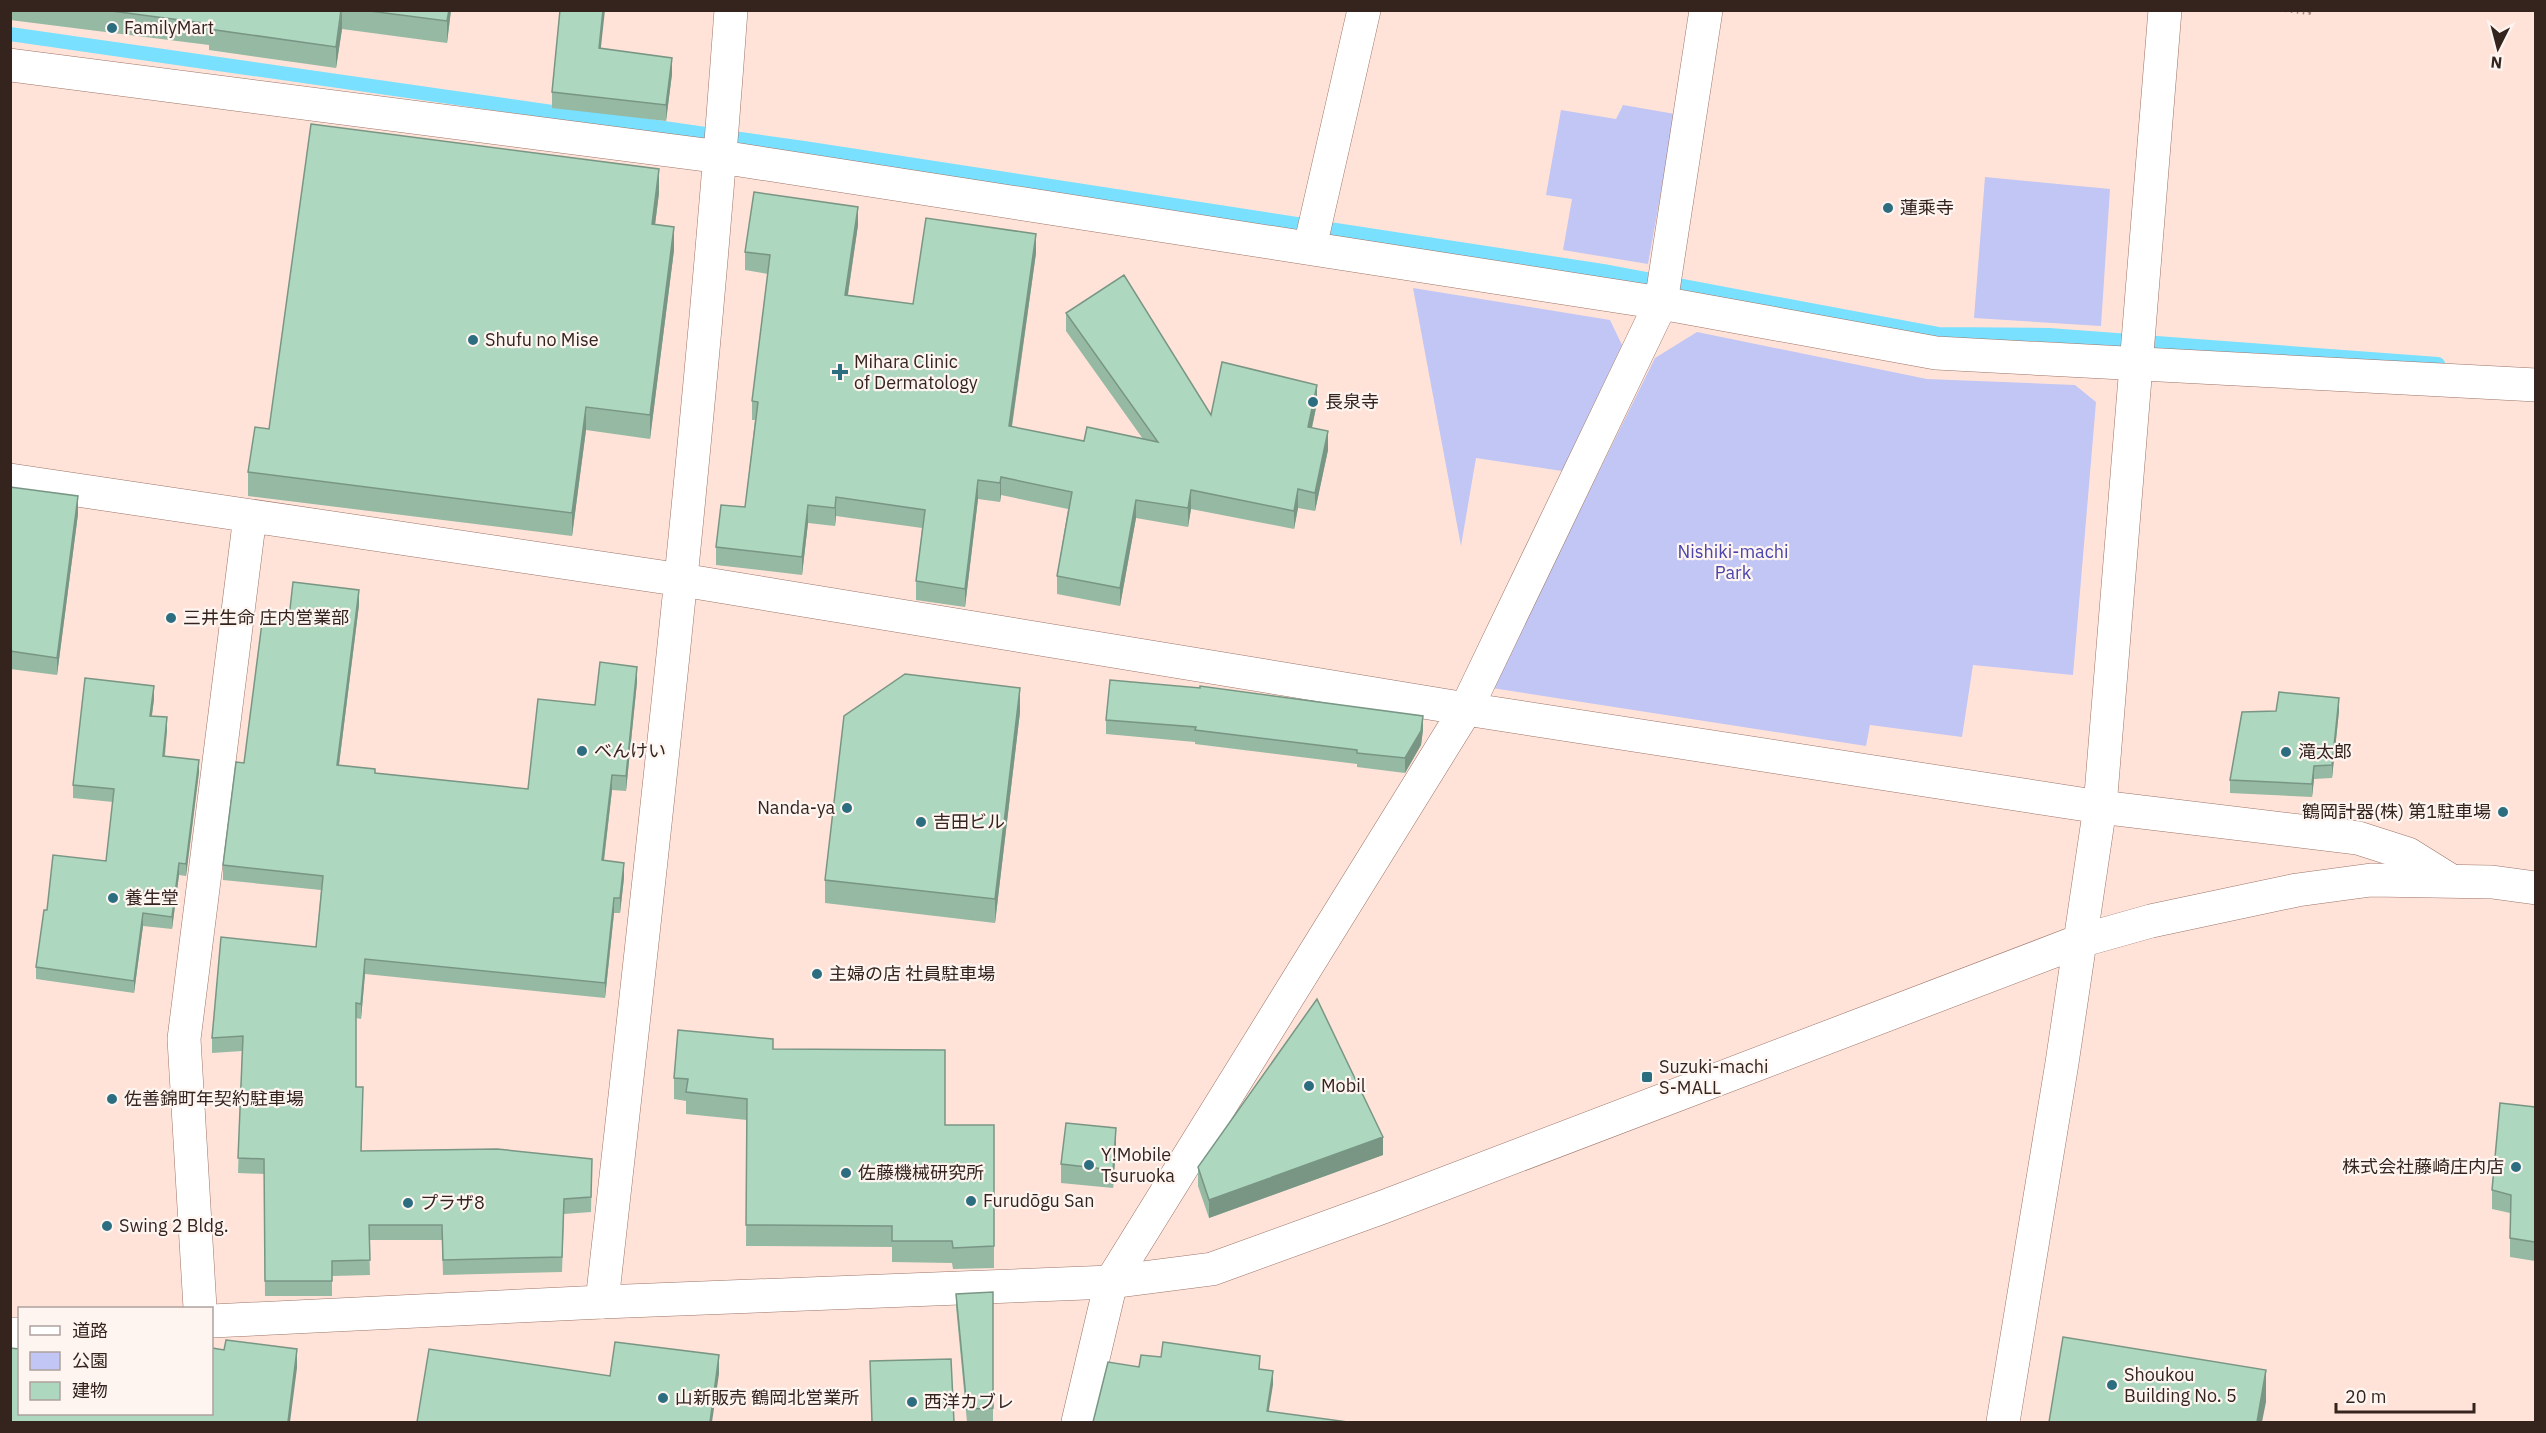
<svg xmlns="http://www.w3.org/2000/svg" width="2546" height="1433" font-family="'IBM Plex Sans','Noto Sans JP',sans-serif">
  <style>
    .green { fill: #c1c6f4 }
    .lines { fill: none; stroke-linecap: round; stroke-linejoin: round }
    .stream { stroke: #79e0ff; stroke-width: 14 }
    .minor-casing { stroke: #9d7467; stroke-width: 34 }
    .tertiary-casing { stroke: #9d7467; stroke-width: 34 }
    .path { stroke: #a48d85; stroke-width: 4; stroke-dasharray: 1.5 4.5; stroke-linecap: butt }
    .minor { stroke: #fff; stroke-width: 33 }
    .tertiary { stroke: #fff; stroke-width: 33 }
    .wall { fill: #95b9a3 }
    .shaded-wall { fill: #799685 }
    .building { fill: #add7be; stroke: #799685; stroke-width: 1.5 }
    .poi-dot { fill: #2c6d80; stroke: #fef5f1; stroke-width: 2 }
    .labels { text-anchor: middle; stroke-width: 4.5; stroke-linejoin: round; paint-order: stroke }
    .poi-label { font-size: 18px; fill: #35241e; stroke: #fef5f1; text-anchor: start }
    .park-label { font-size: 18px; fill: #4a45ad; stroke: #fef5f1 }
  </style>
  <rect width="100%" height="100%" fill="#ffe3d9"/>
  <!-- green -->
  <path class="green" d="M 1623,105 L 1675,114 L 1648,264 L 1563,250 L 1572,199 L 1546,195 L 1561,110 L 1616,119 Z
    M 1985,177 L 2110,189 L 2101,326 L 1974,318 Z
    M 1413,288 L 1610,320 L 1622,345 L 1562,471 L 1476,458 L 1461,546 Z
    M 1697,332 L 1927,379 L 2075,385 L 2096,402 L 2073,675 L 1973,665 L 1962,737 L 1870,725 L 1866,746 L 1492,688 L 1655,358 Z"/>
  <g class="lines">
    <!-- stream -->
    <path class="stream" d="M 10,34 L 804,148 L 1603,271 L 1938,334 L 2049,335 L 2438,364"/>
    <!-- minor casing -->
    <g class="minor-casing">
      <path id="minor" d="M 10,65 L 721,157 L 1661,303 L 1936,353 L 2536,385
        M 1310,247 L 1364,10
        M 10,480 L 682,580 L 1466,709 L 2100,807 L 2358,838 L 2408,854 L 2448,879
        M 602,1302 C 650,872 700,442 731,10
        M 200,1308 L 184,1039 L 250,516
        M 1078,1422 L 1111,1282 L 1466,709 L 1661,303 L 1706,10"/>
    </g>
    <!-- tertiary casing -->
    <g class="tertiary-casing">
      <path id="tertiary" d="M 212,1321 L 602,1302 L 1111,1282 L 1212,1269 L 1383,1207 L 2080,941 L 2151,921 L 2297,890 L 2371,880 L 2492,882 L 2536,888
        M 10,1334 L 20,1334
        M 2003,1422 L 2062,1063 L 2100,807 L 2165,10"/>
    </g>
    <!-- path -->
    <path class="path" d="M 2285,10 L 2309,13 L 2310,10"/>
    <!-- minor -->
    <use href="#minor" class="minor"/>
    <!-- tertiary -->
    <use href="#tertiary" class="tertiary"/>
  </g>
  <!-- wall -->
  <path class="wall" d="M 10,10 L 451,10 L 447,43 L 342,29 L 336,68 L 209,50 L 209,45 L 10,20 Z
    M 601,49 L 672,74 L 666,121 L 552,108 L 552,92 Z
    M 659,193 L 655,225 L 674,250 L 650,439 L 586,430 L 572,536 L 248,496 L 248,472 L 269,429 Z
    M 858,225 L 848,295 L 913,304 L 1036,253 L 1012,427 L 1084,441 L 1143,439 L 1066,331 L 1066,313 L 1211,415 L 1317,403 L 1312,428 L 1328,450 L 1315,511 L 1298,508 L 1294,529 L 1191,509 L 1188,527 L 1136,518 L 1120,606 L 1057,594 L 1057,576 L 1068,509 L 1001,495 L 1000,502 L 978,499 L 965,607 L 916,600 L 916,581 L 922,528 L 836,516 L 835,526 L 808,523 L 802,575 L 716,565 L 716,547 L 745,507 L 755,420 L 752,420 L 752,401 L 768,274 L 745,270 L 745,252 Z
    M 10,487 L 78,514 L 57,675 L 10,669 Z
    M 359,605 L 339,765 L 375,773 L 528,789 L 595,705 L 637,682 L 626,791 L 612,790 L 604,861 L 624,878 L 620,913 L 614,913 L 605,998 L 365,974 L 361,1019 L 356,1018 L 356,1087 L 363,1102 L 361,1151 L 592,1159 L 591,1212 L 564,1214 L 562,1272 L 443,1275 L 442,1240 L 369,1240 L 370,1275 L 332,1276 L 332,1296 L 265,1296 L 264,1174 L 238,1173 L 242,1051 L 212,1053 L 212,1038 L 316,947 L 321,890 L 223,880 L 223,865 L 244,763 L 289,618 Z
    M 154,699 L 152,716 L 167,730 L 165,756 L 199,772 L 186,876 L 179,875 L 172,929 L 143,926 L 134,993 L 36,979 L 36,967 L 47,910 L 106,861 L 113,802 L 73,798 L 73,785 Z
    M 2339,711 L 2332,778 L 2314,779 L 2312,797 L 2230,793 L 2230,780 Z
    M 1020,712 L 995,923 L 825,903 L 825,880 Z
    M 1106,720 L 1423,730 L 1421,745 L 1405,773 L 1357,767 L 1357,764 L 1195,744 L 1195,742 L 1106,734 Z
    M 773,1049 L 945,1125 L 994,1125 L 994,1268 L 953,1269 L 952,1263 L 892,1262 L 892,1247 L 746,1246 L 747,1120 L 686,1114 L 686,1101 L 674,1099 L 674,1078 Z
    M 2535,1107 L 2535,1261 L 2510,1257 L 2510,1213 L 2492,1209 L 2492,1190 Z
    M 1116,1147 L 1113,1188 L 1061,1183 L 1061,1164 Z
    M 1383,1155 L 1209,1218 L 1198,1186 L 1198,1167 Z
    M 993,1292 L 993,1421 L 967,1422 L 956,1307 L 956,1294 Z
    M 870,1361 L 954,1422 L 872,1422 Z"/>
  <!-- shaded-wall -->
  <path class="shaded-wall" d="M 342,10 L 342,29 L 336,68 L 336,47 Z
    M 449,10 L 451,10 L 447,43 L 447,21 Z
    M 603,10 L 605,10 L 599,65 L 599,48 Z
    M 672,58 L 672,74 L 666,121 L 666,105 Z
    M 659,169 L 659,193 L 652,248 L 652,224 Z
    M 858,207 L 858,225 L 845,313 L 845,295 Z
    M 674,227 L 674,250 L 650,439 L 650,415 Z
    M 1036,234 L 1036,253 L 1009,445 L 1009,426 Z
    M 1317,385 L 1317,403 L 1308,445 L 1308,427 Z
    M 586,407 L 586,430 L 572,536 L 572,513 Z
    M 1328,431 L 1328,450 L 1315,511 L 1315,493 Z
    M 1001,477 L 1001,495 L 1000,502 L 1000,483 Z
    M 978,480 L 978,499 L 965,607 L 965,589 Z
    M 1298,489 L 1298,508 L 1294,529 L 1294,511 Z
    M 1191,490 L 1191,509 L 1188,527 L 1188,508 Z
    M 78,496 L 78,514 L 57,675 L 57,658 Z
    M 836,497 L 836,516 L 835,526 L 835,508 Z
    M 1136,500 L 1136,518 L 1120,606 L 1120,588 Z
    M 808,505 L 808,523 L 802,575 L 802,557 Z
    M 359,590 L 359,605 L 337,780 L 337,765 Z
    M 637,667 L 637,682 L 626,791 L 626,776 Z
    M 154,686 L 154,699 L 150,728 L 150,716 Z
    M 1020,688 L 1020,712 L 995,923 L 995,899 Z
    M 2339,698 L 2339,711 L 2332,778 L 2332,765 Z
    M 1423,716 L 1423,730 L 1421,745 L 1405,773 L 1405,758 Z
    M 167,717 L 167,730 L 163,768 L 163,756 Z
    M 199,760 L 199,772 L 186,876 L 186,864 Z
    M 2314,766 L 2314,779 L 2312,797 L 2312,784 Z
    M 612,775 L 612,790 L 602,875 L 602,860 Z
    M 179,863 L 179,875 L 172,929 L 172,917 Z
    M 624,863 L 624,878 L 620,913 L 620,898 Z
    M 614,898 L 614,913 L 605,998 L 605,983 Z
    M 143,913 L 143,926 L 134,993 L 134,981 Z
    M 365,959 L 365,974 L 361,1019 L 361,1004 Z
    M 1116,1128 L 1116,1147 L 1113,1188 L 1113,1170 Z
    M 1383,1137 L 1383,1155 L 1209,1218 L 1209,1200 Z
    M 297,1349 L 297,1368 L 290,1422 L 288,1422 Z
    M 719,1355 L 719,1374 L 712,1422 L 710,1422 Z
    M 2266,1370 L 2266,1402 L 2262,1422 L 2257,1422 Z
    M 1273,1371 L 1273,1385 L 1267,1422 L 1267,1411 Z"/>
  <!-- building -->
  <path class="building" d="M 104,10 L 341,10 L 336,47 L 209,29 L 210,24 Z
    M 362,10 L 449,10 L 447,21 Z
    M 560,10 L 603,10 L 599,48 L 672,58 L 666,105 L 552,92 Z
    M 311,124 L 659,169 L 652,224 L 674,227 L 650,415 L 586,407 L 572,513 L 248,472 L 255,427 L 269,429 Z
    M 754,192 L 858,207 L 845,295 L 913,304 L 926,218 L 1036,234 L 1009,426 L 1084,441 L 1087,427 L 1158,442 L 1066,313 L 1124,275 L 1211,415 L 1222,362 L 1317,385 L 1308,427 L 1328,431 L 1315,493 L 1298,489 L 1294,511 L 1191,490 L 1188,508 L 1136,500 L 1120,588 L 1057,576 L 1072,492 L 1001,477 L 1000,483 L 978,480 L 965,589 L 916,581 L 925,510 L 836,497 L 835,508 L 808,505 L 802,557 L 716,547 L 721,505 L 745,507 L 758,402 L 752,401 L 770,255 L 745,252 Z
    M 10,487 L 78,496 L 57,658 L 10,651 Z
    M 293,582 L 359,590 L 337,765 L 375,769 L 375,773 L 528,789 L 538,699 L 595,705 L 600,662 L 637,667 L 626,776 L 612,775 L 602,860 L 624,863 L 620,898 L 614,898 L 605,983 L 365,959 L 361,1004 L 356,1003 L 356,1087 L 363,1087 L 361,1151 L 497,1149 L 592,1159 L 591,1197 L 564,1199 L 562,1257 L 443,1260 L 442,1225 L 369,1225 L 370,1260 L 332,1261 L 332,1281 L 265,1281 L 264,1159 L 238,1158 L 243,1036 L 212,1038 L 221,937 L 316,947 L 323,876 L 223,865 L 236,762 L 244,763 L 263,615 L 289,618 Z
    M 905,674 L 1020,688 L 995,899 L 825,880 L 844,716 Z
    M 85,678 L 154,686 L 150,716 L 167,717 L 163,756 L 199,760 L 186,864 L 179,863 L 172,917 L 143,913 L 134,981 L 36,967 L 44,910 L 47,910 L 53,855 L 106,861 L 114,789 L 73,785 Z
    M 1110,680 L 1200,688 L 1200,686 L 1423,716 L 1421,731 L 1405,758 L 1357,753 L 1357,750 L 1195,730 L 1196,727 L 1106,720 Z
    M 2279,692 L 2339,698 L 2332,765 L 2314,766 L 2312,784 L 2230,780 L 2242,712 L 2276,711 Z
    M 1317,999 L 1383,1137 L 1209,1200 L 1198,1167 Z
    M 678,1030 L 773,1039 L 773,1049 L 945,1050 L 945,1125 L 994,1125 L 994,1246 L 953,1248 L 952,1241 L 892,1241 L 892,1226 L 746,1225 L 747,1099 L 686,1092 L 688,1079 L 674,1078 Z
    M 2500,1103 L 2535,1107 L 2535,1242 L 2510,1238 L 2511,1195 L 2492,1190 Z
    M 1066,1123 L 1116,1128 L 1113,1170 L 1061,1164 Z
    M 993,1292 L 993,1408 L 967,1409 L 956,1294 Z
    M 2063,1337 L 2266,1370 L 2257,1422 L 2049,1422 Z
    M 226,1340 L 297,1349 L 288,1422 L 10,1422 L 10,1348 L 20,1349 L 20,1413 L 212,1413 L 212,1348 L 224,1350 Z
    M 615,1342 L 719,1355 L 710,1422 L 417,1422 L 429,1349 L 610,1376 Z
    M 1163,1342 L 1260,1356 L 1259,1369 L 1273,1371 L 1267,1411 L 1348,1422 L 1093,1422 L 1108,1362 L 1139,1367 L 1141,1355 L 1161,1357 Z
    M 951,1359 L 954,1422 L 872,1422 L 870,1361 Z"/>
  <!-- markers -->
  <g class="poi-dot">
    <circle cx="112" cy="28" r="6"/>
    <circle cx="1888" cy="208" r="6"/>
    <circle cx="473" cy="340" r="6"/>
    <path d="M837 363h6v6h6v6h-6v6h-6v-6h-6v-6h6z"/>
    <circle cx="1313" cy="402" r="6"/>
    <circle cx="171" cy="618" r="6"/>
    <circle cx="582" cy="751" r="6"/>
    <circle cx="2286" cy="752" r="6"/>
    <circle cx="847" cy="808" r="6"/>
    <circle cx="2503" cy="812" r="6"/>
    <circle cx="921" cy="822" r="6"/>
    <circle cx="113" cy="898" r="6"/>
    <circle cx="817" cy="974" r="6"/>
    <rect x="1641" y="1071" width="12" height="12" rx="3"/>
    <circle cx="1309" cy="1086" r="6"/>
    <circle cx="112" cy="1099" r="6"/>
    <circle cx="1089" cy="1165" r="6"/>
    <circle cx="2516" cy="1167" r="6"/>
    <circle cx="846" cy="1173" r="6"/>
    <circle cx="971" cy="1201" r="6"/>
    <circle cx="408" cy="1203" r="6"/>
    <circle cx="107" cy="1226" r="6"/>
    <circle cx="2112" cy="1385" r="6"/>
    <circle cx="663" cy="1398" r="6"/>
    <circle cx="912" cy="1402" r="6"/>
  </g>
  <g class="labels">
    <!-- poi labels -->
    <g class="poi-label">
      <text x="124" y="34">FamilyMart</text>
      <text x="1900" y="214">蓮乘寺</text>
      <text x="485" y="346">Shufu no Mise</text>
      <text x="854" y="368">Mihara Clinic<tspan x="854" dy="21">of Dermatology</tspan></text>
      <text x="1325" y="408">長泉寺</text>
      <text x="183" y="624">三井生命 庄内営業部</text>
      <text x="594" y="757">べんけい</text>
      <text x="2298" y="758">滝太郎</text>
      <text x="835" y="814" text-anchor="end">Nanda-ya</text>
      <text x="2491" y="818" text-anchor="end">鶴岡計器(株) 第1駐車場</text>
      <text x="933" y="828">吉田ビル</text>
      <text x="125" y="904">養生堂</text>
      <text x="829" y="980">主婦の店 社員駐車場</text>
      <text x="1659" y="1073">Suzuki-machi<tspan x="1659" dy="21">S-MALL</tspan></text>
      <text x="1321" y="1092">Mobil</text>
      <text x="124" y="1105">佐善錦町年契約駐車場</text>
      <text x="1101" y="1161">Y!Mobile<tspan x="1101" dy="21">Tsuruoka</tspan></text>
      <text x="2504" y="1173" text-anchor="end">株式会社藤崎庄内店</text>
      <text x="858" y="1179">佐藤機械研究所</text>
      <text x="983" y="1207">Furudōgu San</text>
      <text x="420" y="1209">プラザ8</text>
      <text x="119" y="1232">Swing 2 Bldg.</text>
      <text x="2124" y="1381">Shoukou<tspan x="2124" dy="21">Building No. 5</tspan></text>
      <text x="675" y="1404">山新販売 鶴岡北営業所</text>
      <text x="924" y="1408">西洋カブレ</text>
    </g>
    <!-- park labels -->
    <g class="park-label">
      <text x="1733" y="558">Nishiki-machi<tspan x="1733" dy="21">Park</tspan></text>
    </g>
  </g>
  <!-- border -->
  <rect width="2546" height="1433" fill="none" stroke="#35241e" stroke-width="24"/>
  <!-- legend -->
  <rect x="18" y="1307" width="195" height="108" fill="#fef5f1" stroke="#aea19d" stroke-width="1.5"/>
  <rect x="30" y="1326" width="30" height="9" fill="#ffffff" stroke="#aea19d" stroke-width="1.5"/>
  <text x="72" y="1337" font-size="18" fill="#35241e">道路</text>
  <rect x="30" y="1352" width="30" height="18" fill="#c1c6f4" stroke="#aea19d" stroke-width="1.5"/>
  <text x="72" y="1367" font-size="18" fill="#35241e">公園</text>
  <rect x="30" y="1382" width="30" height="18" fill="#add7be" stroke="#aea19d" stroke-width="1.5"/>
  <text x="72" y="1397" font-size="18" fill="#35241e">建物</text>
  <!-- north arrow -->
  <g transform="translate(2498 48) rotate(186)" stroke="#fef5f1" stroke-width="4.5" paint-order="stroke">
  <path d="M0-4.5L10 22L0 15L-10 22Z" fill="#35241e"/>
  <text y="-9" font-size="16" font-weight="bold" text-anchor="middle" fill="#35241e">N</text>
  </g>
  <!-- scale -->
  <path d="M2336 1403v9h138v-9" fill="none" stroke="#35241e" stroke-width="3"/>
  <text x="2345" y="1403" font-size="18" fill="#35241e" stroke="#fef5f1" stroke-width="4.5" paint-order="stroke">20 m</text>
</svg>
